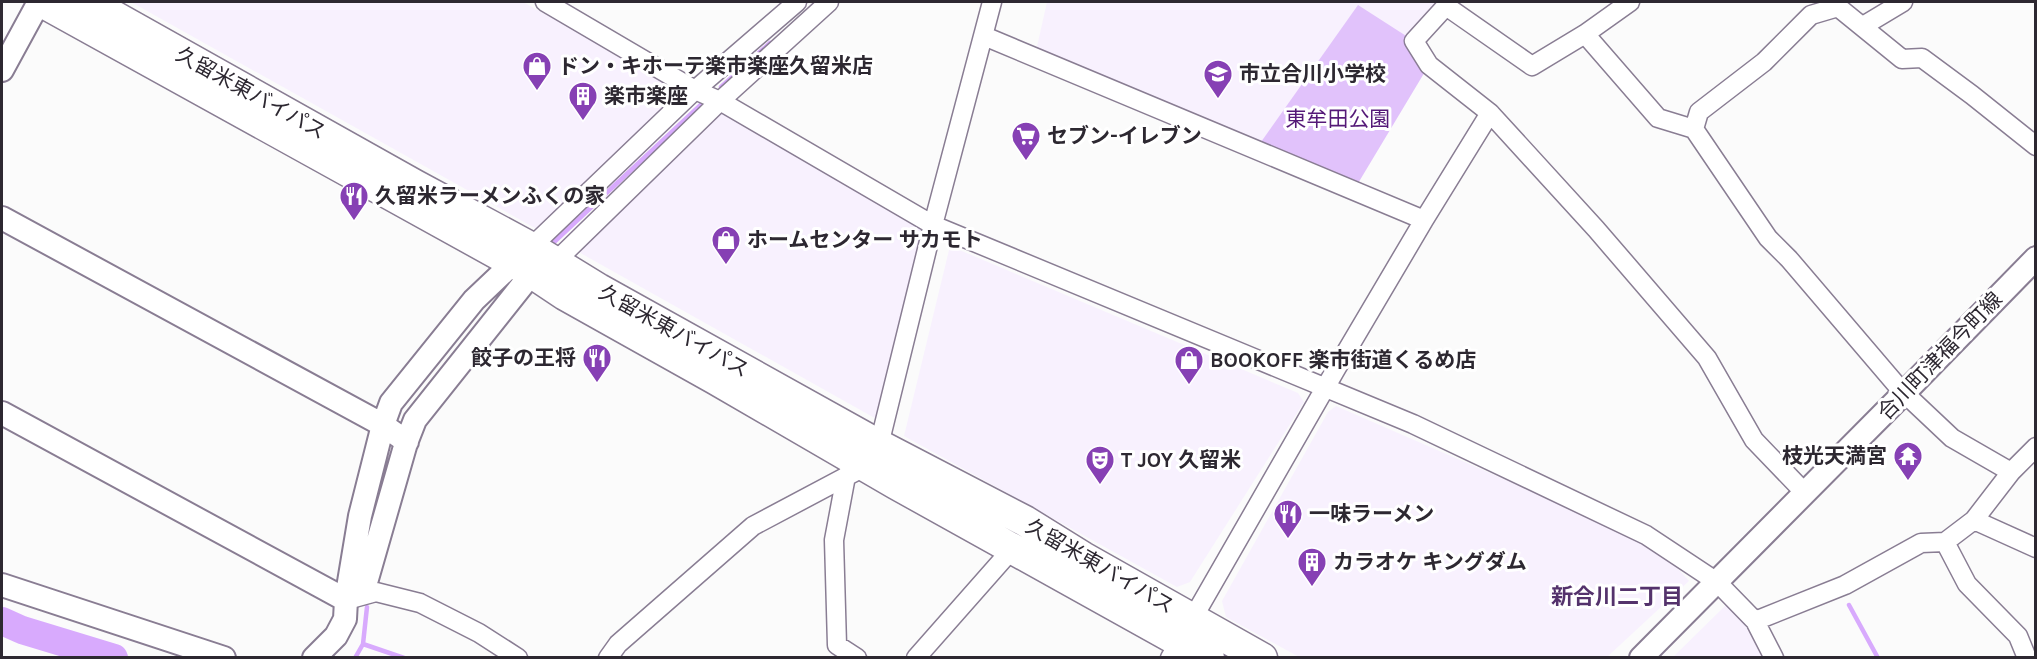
<svg xmlns="http://www.w3.org/2000/svg" width="2037" height="659" font-family="Karla,'Noto Sans JP',sans-serif">
  <style>
    .built { fill: #f8f1fe }
    .green { fill: #e1c2fb }
    .lines { fill: none; stroke-linecap: round; stroke-linejoin: round }
    .stream { stroke: #d8aafd; stroke-width: 4.5 }
    .river { stroke: #d8aafd; stroke-width: 28 }
    .minor-casing { stroke: #897d93; stroke-width: 21 }
    .tertiary-casing { stroke: #897d93; stroke-width: 26 }
    .trunk-casing { stroke: #897d93; stroke-width: 33 }
    .minor { stroke: #fff; stroke-width: 18 }
    .tertiary { stroke: #fff; stroke-width: 22 }
    .trunk { stroke: #fff; stroke-width: 30 }
    .labels { text-anchor: middle; stroke-width: 6; stroke-linejoin: round; paint-order: stroke }
    .poi-label { font-size: 21px; font-weight: bold; fill: #2d2831; stroke: #fff; text-anchor: start }
    .street-label { font-size: 21px; fill: #2d2831; stroke: #fff }
    .park-label { font-size: 21px; fill: #551978; stroke: #fff }
    .neighbourhood-label { font-size: 22px; font-weight: bold; fill: #54326c; stroke: #fff }
  </style>
  <rect width="100%" height="100%" fill="#fbfbfb"/>
  <!-- built -->
  <path class="built" d="M 131,2 L 523,2 L 686,92 L 542,232 Z
    M 1047,2 L 1450,2 L 1414,41 L 1256,149 L 1036,51 Z
    M 720,106 L 928,229 L 880,421 L 575,250 Z
    M 950,246 L 1298,393 L 1304,402 L 1190,582 L 1177,587 L 904,436 Z
    M 1336,406 L 1632,535 L 1666,555 L 1689,581 L 1606,658 L 1299,657 L 1226,617 L 1222,601 L 1328,412 Z
    M 1726,605 L 1744,623 L 1762,657 L 1672,658 Z"/>
  <!-- green -->
  <path class="green" d="M 1358,5 L 1414,41 L 1429,65 L 1354,190 L 1256,149 Z"/>
  <g class="lines">
    <!-- stream -->
    <path class="stream" d="M 721,87 L 770,43
      M 553,243 L 707,99
      M 1849,605 L 1878,658
      M 363,644 L 404,658
      M 355,658 L 363,644 L 367,607"/>
    <!-- river -->
    <path class="river" d="M 2,621 L 22,630 L 114,658"/>
    <!-- minor casing -->
    <g class="minor-casing">
      <path id="minor" d="M 545,2 L 695,90 L 720,101 L 933,225 L 1413,424 L 1646,535 L 1717,582 L 1755,621 L 1774,658
        M 1630,2 L 1585,34 L 1532,66 L 1446,6 L 1414,41 L 1429,65 L 1490,113 L 1596,229 L 1707,358 L 1754,440 L 1805,493
        M 1863,26 L 1903,2
        M 1585,34 L 1658,118 L 1694,129 L 1768,238 L 1789,259 L 1900,389 L 1952,438 L 2011,472
        M 984,36 L 1424,220
        M 1694,129 L 1699,112 L 1764,62 L 1811,15 L 1838,7 L 1902,59 L 1922,58 L 1972,95 L 2036,146
        M 525,253 L 695,90 L 797,2
        M 547,266 L 555,262 L 720,101 L 829,2
        M 846,476 L 834,540 L 837,645 L 857,658
        M 1974,520 L 2036,548
        M 1945,542 L 1967,584 L 2018,636 L 2027,658
        M 347,600 L 376,592 L 420,603 L 479,633 L 518,658
        M 1755,621 L 1845,585 L 1921,543 L 1945,542 L 1974,520 L 2011,472 L 2036,447
        M 608,658 L 618,644 L 753,526 L 866,466 L 879,445 L 933,225 L 992,2
        M 916,658 L 1013,548
        M 1170,658 L 1336,369 L 1424,220 L 1490,113"/>
    </g>
    <!-- tertiary casing -->
    <g class="tertiary-casing">
      <path id="tertiary" d="M 2,70 L 39,2
        M 2,218 L 383,425 L 407,442
        M 2,413 L 346,600
        M 2,585 L 224,658
        M 346,600 L 361,587 L 367,579 L 406,443 L 415,420 L 532,273
        M 314,658 L 336,636 L 345,619 L 346,600 L 360,516 L 383,425 L 391,403 L 474,300 L 512,264
        M 1641,658 L 1904,393 L 2036,258"/>
    </g>
    <!-- trunk casing -->
    <g class="trunk-casing">
      <path id="trunk" d="M 42,2 L 532,273 L 565,295 L 715,379 L 896,484 L 1209,658
        M 89,2 L 415,185 L 532,248 L 599,289 L 879,445 L 1025,521 L 1083,557 L 1262,658"/>
    </g>
    <!-- minor -->
    <use href="#minor" class="minor"/>
    <!-- tertiary -->
    <use href="#tertiary" class="tertiary"/>
    <!-- trunk -->
    <use href="#trunk" class="trunk"/>
  </g>
  <!-- icons -->
  <defs>
    <g id="shop-pin" transform="scale(1.5)"><path d="M0 17L-7.5 6A9.5 9.5 0 1 1 7.5 6Z" fill="#8640b4" stroke="#fff"/><path d="M-5-2.5h2.3a2.7 3.5 0 0 1 5.4 0H5L5.5 6h-11ZM-1.5-2.5h3a1.5 2.3 0 0 0-3 0Z" fill="#fff"/></g>
    <g id="school-pin" transform="scale(1.5)"><path d="M0 17L-7.5 6A9.5 9.5 0 1 1 7.5 6Z" fill="#8640b4" stroke="#fff"/><path d="M0-5L7-2L0 1L-7-2ZM-4 1L0 2.5L4 1V4Q0 6-4 4Z" fill="#fff"/></g>
    <g id="building-pin" transform="scale(1.5)"><path d="M0 17L-7.5 6A9.5 9.5 0 1 1 7.5 6Z" fill="#8640b4" stroke="#fff"/><path d="M-4-6H4V6H1V3H-1V6H-4ZM-2.5-4.3h1.7v1.8h-1.7ZM.8-4.3h1.7v1.8H.8ZM-2.5-1h1.7V.8h-1.7ZM.8-1h1.7V.8H.8Z" fill="#fff"/></g>
    <g id="supermarket-pin" transform="scale(1.5)"><path d="M0 17L-7.5 6A9.5 9.5 0 1 1 7.5 6Z" fill="#8640b4" stroke="#fff"/><path d="M-6-5.5h2.5l.6 2H6L4.5 2H-2.5L-4.4-4H-6ZM-1.5 3.2a1.3 1.3 0 1 0 .1 0ZM3 3.2a1.3 1.3 0 1 0 .1 0Z" fill="#fff"/></g>
    <g id="restaurant-pin" transform="scale(1.5)"><path d="M0 17L-7.5 6A9.5 9.5 0 1 1 7.5 6Z" fill="#8640b4" stroke="#fff"/><path d="M-5-6h1v4h1v-4h1v4h1v-4h1v5L-1.5 .5V6h-2V.5L-5-1ZM5-6V6H3V1.5H1.5Q1.5-4 5-6Z" fill="#fff"/></g>
    <g id="temple-pin" transform="scale(1.5)"><path d="M0 17L-7.5 6A9.5 9.5 0 1 1 7.5 6Z" fill="#8640b4" stroke="#fff"/><path d="M0-6L5-2H3V0L6.5 2.5H4V6H1.5V3h-3V6H-4V2.5H-6.5L-3 0V-2H-5Z" fill="#fff"/></g>
    <g id="theatre-pin" transform="scale(1.5)"><path d="M0 17L-7.5 6A9.5 9.5 0 1 1 7.5 6Z" fill="#8640b4" stroke="#fff"/><path d="M-5-5.5Q0-4 5-5.5V0Q5 5 0 6Q-5 5-5 0ZM-3.3-2.5H-1v1.5H-3.3ZM1-2.5H3.3v1.5H1ZM-2.8 1Q0 5.5 2.8 1Z" fill="#fff"/></g>
  </defs>
  <g fill-rule="evenodd">
    <use href="#shop-pin" x="537" y="66"/>
    <use href="#school-pin" x="1218" y="74"/>
    <use href="#building-pin" x="583" y="96"/>
    <use href="#supermarket-pin" x="1026" y="136"/>
    <use href="#restaurant-pin" x="354" y="196"/>
    <use href="#shop-pin" x="726" y="240"/>
    <use href="#restaurant-pin" x="597" y="358"/>
    <use href="#shop-pin" x="1189" y="360"/>
    <use href="#temple-pin" x="1908" y="456"/>
    <use href="#theatre-pin" x="1100" y="460"/>
    <use href="#restaurant-pin" x="1288" y="514"/>
    <use href="#building-pin" x="1312" y="562"/>
  </g>
  <g class="labels">
    <!-- poi labels -->
    <g class="poi-label">
      <text x="558" y="73">ドン・キホーテ楽市楽座久留米店</text>
      <text x="1239" y="81">市立合川小学校</text>
      <text x="604" y="103">楽市楽座</text>
      <text x="1047" y="143">セブン-イレブン</text>
      <text x="375" y="203">久留米ラーメンふくの家</text>
      <text x="747" y="247">ホームセンター サカモト</text>
      <text x="576" y="365" text-anchor="end">餃子の王将</text>
      <text x="1210" y="367">BOOKOFF 楽市街道くるめ店</text>
      <text x="1887" y="463" text-anchor="end">枝光天満宮</text>
      <text x="1121" y="467">T JOY 久留米</text>
      <text x="1309" y="521">一味ラーメン</text>
      <text x="1333" y="569">カラオケ キングダム</text>
    </g>
    <!-- street labels -->
    <g class="street-label">
      <text transform="translate(251 93) rotate(29)" y="7">久留米東バイパス</text>
      <text transform="translate(674 331) rotate(29)" y="7">久留米東バイパス</text>
      <text transform="translate(1940 356) rotate(-46)" y="7">合川町津福今町線</text>
      <text transform="translate(1100 566) rotate(30)" y="7">久留米東バイパス</text>
    </g>
    <!-- park labels -->
    <g class="park-label">
      <text x="1338" y="126">東牟田公園</text>
    </g>
    <!-- neighbourhood labels -->
    <g class="neighbourhood-label">
      <text x="1617" y="604">新合川二丁目</text>
    </g>
  </g>
  <!-- border -->
  <rect width="2037" height="659" fill="none" stroke="#2d2831" stroke-width="6"/>
</svg>
